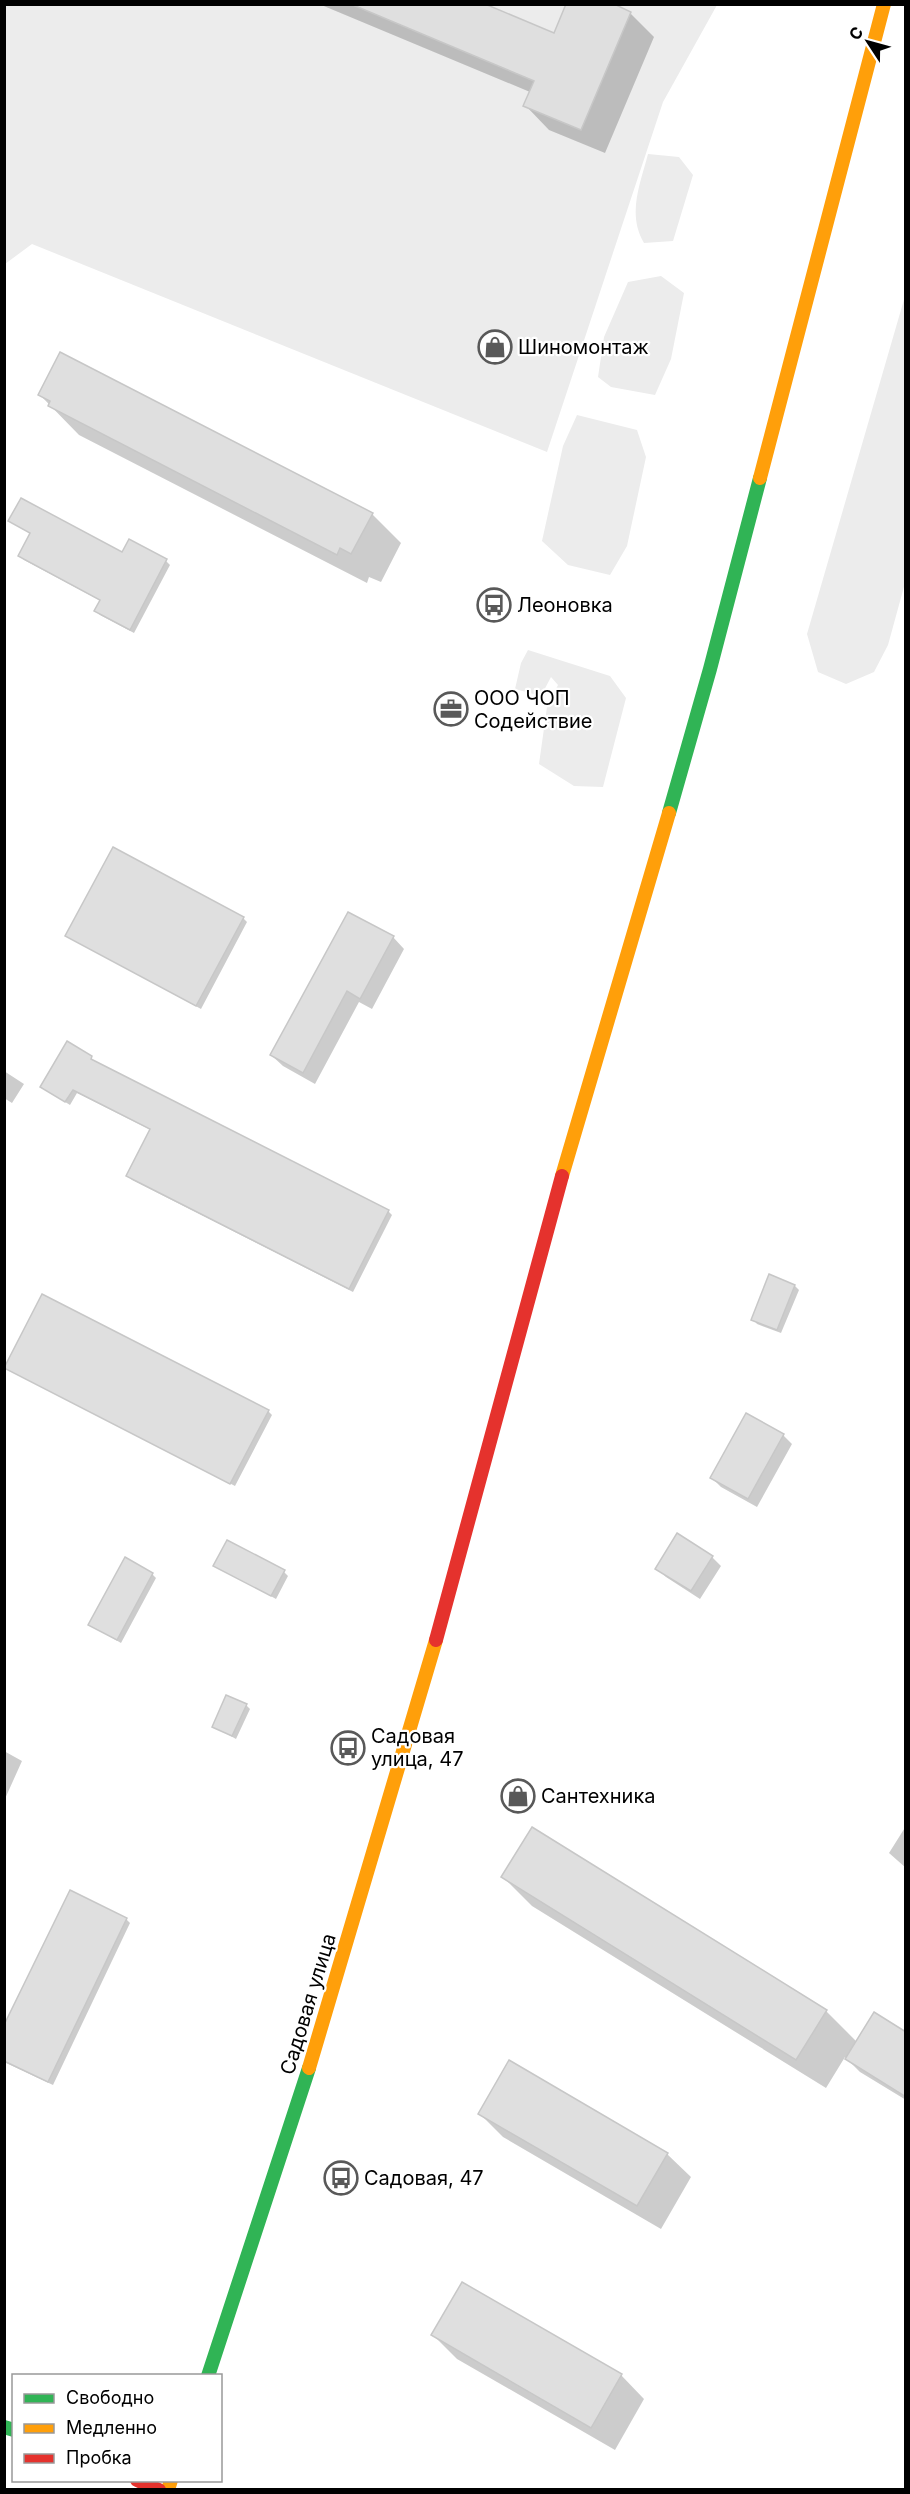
<svg xmlns="http://www.w3.org/2000/svg" width="910" height="2494" font-family="Inter,sans-serif">
  <style>
    .green { fill: #ececec }
    .shadow { fill: #0003 }
    .building { fill: #dfdfdf; stroke: #c7c7c7; stroke-width: 1.5 }
    .lines { fill: none; stroke-linecap: round; stroke-linejoin: round }
    .fast { stroke: #30b455; stroke-width: 14 }
    .slow { stroke: #ff9f0a; stroke-width: 14 }
    .jam { stroke: #e5322d; stroke-width: 14 }
    .labels { text-anchor: middle; stroke-width: 4.5; stroke-linejoin: round; paint-order: stroke }
    .poi-label { font-size: 20px; fill: #000; stroke: #fff; text-anchor: start }
    .street-label { font-size: 20px; fill: #000; stroke: #fff }
  </style>
  <rect width="100%" height="100%" fill="#fff"/>
  <!-- green -->
  <path class="green" d="M 5,5 L 717,5 L 663,102 L 547,452 L 32,244 L 5,264 Z
    M 648,154 L 679,157 L 693,175 L 673,241 L 644,243 C 627,214 640,185 648,154 Z
    M 661,276 L 684,293 L 671,359 L 655,395 L 611,387 L 598,377 L 604,337 L 628,282 Z
    M 905,296 L 905,583 L 888,645 L 874,672 L 846,684 L 818,672 L 807,634 Z
    M 577,415 L 637,430 L 646,457 L 627,546 L 610,575 L 568,565 L 542,541 L 563,446 Z
    M 528,650 L 610,676 L 626,698 L 603,787 L 574,786 L 539,764 L 547,707 L 558,685 L 551,677 L 541,696 L 515,689 L 521,663 Z"/>
  <!-- shadow -->
  <path class="shadow" d="M 319,4 L 482,4 L 555,35 L 630,13 L 654,37 L 605,153 L 549,130 L 525,105 L 530,92 Z
    M 40,395 L 372,514 L 401,543 L 381,582 L 369,577 L 367,583 L 79,435 Z
    M 10,521 L 123,554 L 166,561 L 170,565 L 134,633 L 100,615 L 96,611 L 101,601 L 24,560 L 19,556 L 31,534 Z
    M 243,918 L 247,922 L 201,1009 L 67,936 Z
    M 393,937 L 404,949 L 372,1009 L 359,1002 L 315,1084 L 283,1066 L 271,1055 Z
    M 67,1043 L 96,1062 L 388,1211 L 392,1215 L 353,1292 L 132,1180 L 128,1176 L 151,1130 L 77,1093 L 70,1105 L 41,1087 Z
    M 4,1071 L 24,1084 L 12,1103 L 4,1098 Z
    M 795,1286 L 799,1290 L 781,1333 L 757,1324 L 753,1319 Z
    M 6,1368 L 268,1411 L 272,1415 L 235,1486 Z
    M 783,1435 L 792,1444 L 757,1507 L 721,1487 L 712,1478 Z
    M 712,1557 L 721,1566 L 700,1599 L 666,1577 L 657,1568 Z
    M 215,1565 L 284,1572 L 288,1576 L 276,1599 Z
    M 152,1574 L 156,1578 L 121,1643 L 90,1625 Z
    M 246,1705 L 250,1709 L 236,1739 L 213,1726 Z
    M 4,1751 L 22,1761 L 4,1801 Z
    M 906,1826 L 906,1868 L 889,1853 Z
    M 503,1877 L 826,2011 L 857,2042 L 906,2034 L 906,2100 L 860,2072 L 845,2057 L 826,2088 L 532,1906 Z
    M 126,1919 L 130,1923 L 53,2085 L 4,2062 L 4,2029 Z
    M 480,2114 L 667,2154 L 691,2177 L 661,2229 L 503,2137 Z
    M 433,2335 L 621,2375 L 644,2399 L 615,2450 L 457,2359 Z"/>
  <!-- building -->
  <path class="building" d="M 485,4 L 554,33 L 566,4 L 614,4 L 631,12 L 581,130 L 523,106 L 534,81 L 353,5 Z
    M 60,352 L 373,513 L 351,554 L 340,548 L 337,555 L 48,406 L 50,401 L 38,395 Z
    M 21,498 L 122,552 L 129,539 L 167,559 L 130,630 L 94,611 L 100,600 L 18,556 L 30,533 L 8,521 Z
    M 113,847 L 244,917 L 196,1006 L 65,936 Z
    M 348,912 L 394,936 L 360,999 L 347,991 L 303,1073 L 270,1055 Z
    M 67,1041 L 92,1056 L 91,1059 L 389,1210 L 349,1289 L 126,1176 L 150,1129 L 73,1090 L 65,1102 L 40,1087 Z
    M 769,1274 L 795,1285 L 777,1330 L 751,1320 Z
    M 42,1294 L 269,1410 L 230,1484 L 4,1368 Z
    M 746,1413 L 784,1434 L 748,1499 L 710,1478 Z
    M 677,1533 L 713,1556 L 691,1591 L 655,1569 Z
    M 227,1540 L 285,1570 L 271,1596 L 213,1566 Z
    M 125,1557 L 153,1573 L 117,1640 L 88,1625 Z
    M 226,1695 L 247,1704 L 232,1736 L 212,1727 Z
    M 532,1827 L 827,2010 L 796,2060 L 501,1877 Z
    M 70,1890 L 127,1918 L 48,2082 L 4,2061 L 4,2025 Z
    M 874,2012 L 906,2032 L 906,2097 L 845,2059 Z
    M 509,2060 L 668,2153 L 637,2206 L 478,2114 Z
    M 462,2282 L 622,2374 L 591,2428 L 431,2335 Z"/>
  <g class="lines">
    <!-- fast -->
    <path class="fast" d="M 669,813 L 710,669 L 760,478
      M 208,2376 L 309,2068
      M 4,2427 L 14,2430"/>
    <!-- slow -->
    <path class="slow" d="M 760,478 L 884,4
      M 562,1176 L 669,813
      M 309,2068 L 436,1640
      M 168,2490 L 171,2480"/>
    <!-- jam -->
    <path class="jam" d="M 436,1640 L 562,1176
      M 137,2480 L 159,2490"/>
  </g>
  <!-- icons -->
  <defs>
    <g id="shop-ring" transform="scale(1.725)"><circle r="9.5" fill="#fff" stroke="#595959" stroke-width="1.5"/><path d="M-5-2.5h2.3a2.7 3.5 0 0 1 5.4 0H5L5.5 6h-11ZM-1.5-2.5h3a1.5 2.3 0 0 0-3 0Z" fill="#595959"/></g>
    <g id="bus-ring" transform="scale(1.725)"><circle r="9.5" fill="#fff" stroke="#595959" stroke-width="1.5"/><path d="M-5-6H5V4H4V6H2V4H-2V6H-4V4H-5ZM-3.5-4V0h7V-4ZM-3.5 1.2v1.5H-2V1.2ZM2 1.2v1.5H3.5V1.2Z" fill="#595959"/></g>
    <g id="office-ring" transform="scale(1.725)"><circle r="9.5" fill="#fff" stroke="#595959" stroke-width="1.5"/><path d="M-6-3h4V-5.5h4V-3h4V5H-6ZM-1-4.5V-3h2v-1.5ZM-6 0V1H6V0Z" fill="#595959"/></g>
  </defs>
  <g fill-rule="evenodd">
    <use href="#shop-ring" x="495" y="347"/>
    <use href="#bus-ring" x="494" y="605"/>
    <use href="#office-ring" x="451" y="709"/>
    <use href="#bus-ring" x="348" y="1748"/>
    <use href="#shop-ring" x="518" y="1796"/>
    <use href="#bus-ring" x="341" y="2178"/>
  </g>
  <g class="labels">
    <!-- poi labels -->
    <g class="poi-label">
      <text x="518" y="354">Шиномонтаж</text>
      <text x="517" y="612">Леоновка</text>
      <text x="474" y="705">ООО ЧОП<tspan x="474" dy="23">Содействие</tspan></text>
      <text x="371" y="1743">Садовая<tspan x="371" dy="23">улица, 47</tspan></text>
      <text x="541" y="1803">Сантехника</text>
      <text x="364" y="2185">Садовая, 47</text>
    </g>
    <!-- street labels -->
    <g class="street-label">
      <text transform="translate(308 2004) rotate(-73)" y="7">Садовая улица</text>
    </g>
  </g>
  <!-- border -->
  <rect width="910" height="2494" fill="none" stroke="#000000" stroke-width="12"/>
  <!-- legend -->
  <rect x="12" y="2374" width="210" height="108" fill="#ffffff" stroke="#999999" stroke-width="1.5"/>
  <rect x="24" y="2394" width="30" height="9" fill="#30b455" stroke="#999999" stroke-width="1.5"/>
  <text x="66" y="2404" font-size="18" fill="#000000">Свободно</text>
  <rect x="24" y="2424" width="30" height="9" fill="#ff9f0a" stroke="#999999" stroke-width="1.5"/>
  <text x="66" y="2434" font-size="18" fill="#000000">Медленно</text>
  <rect x="24" y="2454" width="30" height="9" fill="#e5322d" stroke="#999999" stroke-width="1.5"/>
  <text x="66" y="2464" font-size="18" fill="#000000">Пробка</text>
  <!-- north arrow -->
  <g transform="translate(868 42) rotate(306)" stroke="#ffffff" stroke-width="4.5" paint-order="stroke">
  <path d="M0-4.5L10 22L0 15L-10 22Z" fill="#000000"/>
  <text y="-9" font-size="16" font-weight="bold" text-anchor="middle" fill="#000000">С</text>
  </g>
</svg>
